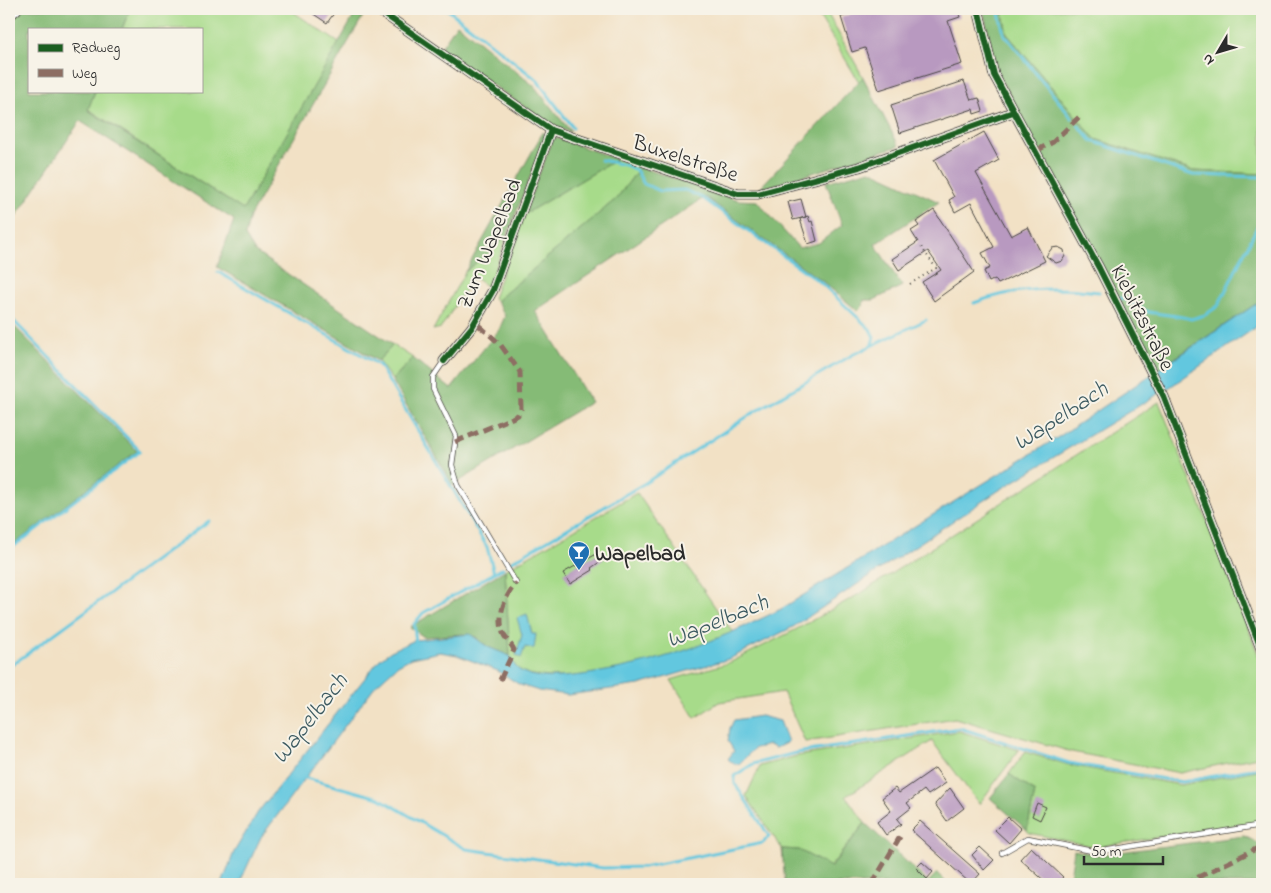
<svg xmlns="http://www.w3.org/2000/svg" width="1271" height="893" font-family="'Indie Flower',sans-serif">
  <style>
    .green { fill: #a7db8a; stroke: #69835a }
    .forest { fill: #85bb76; stroke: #587350 }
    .water { fill: #62c7df; stroke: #467985 }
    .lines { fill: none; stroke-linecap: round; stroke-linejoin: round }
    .stream { stroke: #62c7df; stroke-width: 3 }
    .building { fill: #b899c0 }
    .service-casing { stroke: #494642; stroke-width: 6 }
    .minor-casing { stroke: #494642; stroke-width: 11 }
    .path { stroke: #494642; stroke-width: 2; stroke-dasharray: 1 4; stroke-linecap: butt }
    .service { stroke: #fff; stroke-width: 4.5 }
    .minor { stroke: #fff; stroke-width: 9 }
    .quiet { stroke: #8d6e63; stroke-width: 5; stroke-dasharray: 10 5; stroke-linecap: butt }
    .cycleway-casing { stroke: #f7f3e8; stroke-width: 9 }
    .cycleway { stroke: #1b5e20; stroke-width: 6 }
    .labels { text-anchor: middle; stroke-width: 4; stroke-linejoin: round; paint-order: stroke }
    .street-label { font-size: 22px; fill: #2b2b2b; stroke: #f7f3e8 }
    .poi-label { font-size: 22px; font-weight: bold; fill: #2b2b2b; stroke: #f7f3e8; text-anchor: start }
    .water-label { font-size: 24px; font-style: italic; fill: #3c5a61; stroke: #f7f3e8 }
  </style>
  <rect width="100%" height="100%" fill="#f7f3e8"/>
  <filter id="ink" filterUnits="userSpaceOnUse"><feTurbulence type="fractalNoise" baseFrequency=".02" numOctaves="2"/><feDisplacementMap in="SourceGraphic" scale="10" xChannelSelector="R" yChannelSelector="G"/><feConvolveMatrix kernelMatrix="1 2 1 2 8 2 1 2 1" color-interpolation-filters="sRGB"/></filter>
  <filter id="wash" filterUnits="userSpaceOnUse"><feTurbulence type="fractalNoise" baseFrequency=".0096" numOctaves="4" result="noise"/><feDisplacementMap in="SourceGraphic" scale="20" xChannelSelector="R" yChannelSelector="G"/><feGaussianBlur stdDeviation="1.12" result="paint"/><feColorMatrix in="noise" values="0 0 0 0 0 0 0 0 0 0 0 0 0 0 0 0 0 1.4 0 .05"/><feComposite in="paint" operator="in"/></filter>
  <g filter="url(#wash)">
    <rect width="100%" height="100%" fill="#f2e1c5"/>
    <!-- green -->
    <path class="green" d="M 130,9 L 289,9 L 339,43 L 243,210 L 88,109 L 95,91 L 201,91 L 201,29 L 122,29 Z
      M 815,9 L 825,9 L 863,77 L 859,82 Z
      M 1002,9 L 1262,9 L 1262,174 L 1193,171 L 1095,139 L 1007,34 Z
      M 617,159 L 640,167 L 617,198 L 496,301 L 493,298 L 523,215 Z
      M 507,236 L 488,287 L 473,277 L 441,328 L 433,330 L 465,272 Z
      M 393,345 L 413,358 L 392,380 L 378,361 Z
      M 1159,402 L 1218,548 L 1262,665 L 1262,756 L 1180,773 L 1072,752 L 955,718 L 805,742 L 783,692 L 719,702 L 695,718 L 671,680 L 731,662 L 795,630 L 861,593 Z
      M 637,493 L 733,633 C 714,640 695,649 676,655 C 645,666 545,689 518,669 C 514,666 513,661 510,656 L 505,570 Z
      M 959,731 L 1019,750 L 979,804 L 932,741 L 846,796 L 865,823 L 830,867 L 799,850 L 782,849 L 746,796 L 760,766 L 797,756 Z
      M 1025,752 L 1069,765 L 1181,785 L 1262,769 L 1262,821 L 1096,847 L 1029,833 L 1027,830 L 1035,792 L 1009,774 Z"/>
    <!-- forest -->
    <path class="forest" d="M 24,9 L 130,9 L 122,29 L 29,29 L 29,91 L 95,91 L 88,110 L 243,210 L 358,9 L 367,9 L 250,216 L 245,236 L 255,252 L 393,345 L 378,361 L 217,267 L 234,220 L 80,121 L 9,227 L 9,21 Z
      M 983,9 L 1002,9 L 1007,34 L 1095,139 L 1193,171 L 1262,174 L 1262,300 L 1157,370 L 997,72 Z
      M 457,24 L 534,86 L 571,132 L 554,127 L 440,49 Z
      M 863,77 L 899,146 L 758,190 Z
      M 543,132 L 546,136 L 507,236 L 465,272 Z
      M 554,137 L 617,159 L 523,215 Z
      M 640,167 L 738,200 L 757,201 L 799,248 L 819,243 L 842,225 L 826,182 L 870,170 L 939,202 L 875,244 L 902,286 L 874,300 L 864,300 L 863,306 L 858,311 L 822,281 L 705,197 L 535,311 L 591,402 L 453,485 L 392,380 L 413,358 L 451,389 L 499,330 L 505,316 L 496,301 L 617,198 Z
      M 9,321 L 137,451 L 9,548 Z
      M 505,570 L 510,656 L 488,647 L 476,637 L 463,634 L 424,637 L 410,627 Z
      M 1009,774 L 1035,792 L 1027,830 L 990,798 Z
      M 865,823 L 928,882 L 937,873 L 948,884 L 785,884 L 782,849 L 799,850 L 831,867 Z
      M 1244,836 L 1262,845 L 1262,884 L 1069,884 L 1074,850 L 1097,855 Z"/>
    <!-- water -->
    <path class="water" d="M 1262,300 L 1262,323 L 1170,387 L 998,491 L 793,627 L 729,659 L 639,685 L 568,695 L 539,691 L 520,685 L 498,671 L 457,655 L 440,652 L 411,658 L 398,665 L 375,686 L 261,837 L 239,884 L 222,884 L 234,852 L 258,812 L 380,659 L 391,651 L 415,640 L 470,634 L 488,647 L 510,656 C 513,661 514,666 518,669 C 534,681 563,677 582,675 C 657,664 713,643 781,609 L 1060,436 Z
      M 527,614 L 532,634 L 536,634 L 534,649 L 525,647 L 521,658 L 516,655 L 522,635 L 517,618 Z
      M 761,716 L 780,721 L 788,742 L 776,748 L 769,745 L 755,748 L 739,764 L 734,764 L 728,759 L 734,751 L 728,741 L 730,728 L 734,720 Z"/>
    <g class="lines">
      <!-- stream -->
      <path class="stream" d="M 447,9 L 537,80 L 573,128
        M 998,9 L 1004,34 L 1072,118
        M 1078,125 L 1092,141 L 1193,175 L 1262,177
        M 601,160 L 625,165 L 636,170 L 644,184 L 660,191 L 685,190 L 704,199 L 820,282 L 870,329 L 874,337 L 872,344
        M 218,272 L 379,365 L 487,547 L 494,573
        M 1120,298 C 1132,300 1138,309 1149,312 C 1163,315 1177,315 1191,319 L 1205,315 L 1218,306 L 1262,217
        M 974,303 C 1015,287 1056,287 1099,292
        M 9,316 L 140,451 L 9,550
        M 509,563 L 645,483 L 756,411 L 854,354 L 926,320
        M 416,643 L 414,624 L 423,613 L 503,568
        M 9,667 L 209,521
        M 302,777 L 379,798 L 466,849 L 603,868 L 643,867 L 763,843 L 769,836 L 735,784 L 734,776 L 753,764 L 796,753 L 960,728 L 1069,763 L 1182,782 L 1262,767"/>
    </g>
    <g id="blocks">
      <!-- building -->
      <path class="building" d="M 306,9 L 337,9 L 327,23 Z
        M 866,9 L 957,9 L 960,17 L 948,21 L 962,64 L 879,90 L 865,48 L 852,52 L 841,17 Z
        M 964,81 L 971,100 L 979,98 L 983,111 L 974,114 L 973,109 L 900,133 L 891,105 Z
        M 984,132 L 999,160 L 976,173 L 1011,236 L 1028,227 L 1045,261 L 998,284 L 995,279 L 989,282 L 984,271 L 990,268 L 982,253 L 994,247 L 971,203 L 955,212 L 949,200 L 954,197 L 934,160 Z
        M 801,199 L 806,217 L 793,220 L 788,202 Z
        M 934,210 L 974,272 L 934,301 L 922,282 L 941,270 L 928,251 L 899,270 L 892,259 L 918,242 L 911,231 L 919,226 L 916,222 Z
        M 808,216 L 810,222 L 812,221 L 817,241 L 808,244 L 800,219 Z
        M 1058,247 L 1064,250 L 1065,256 L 1062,261 L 1056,263 L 1046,256 L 1052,248 Z
        M 600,552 L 604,559 L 591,568 L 593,570 L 570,584 L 563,573 Z
        M 935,768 L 946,783 L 928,795 L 924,790 L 907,803 L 911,808 L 897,819 L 901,824 L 886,835 L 877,822 L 891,811 L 882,798 L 895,788 L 899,793 Z
        M 950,788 L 964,808 L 947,821 L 935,804 Z
        M 1037,803 L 1046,807 L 1040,820 L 1032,816 Z
        M 1008,817 L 1021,829 L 1009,843 L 995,830 Z
        M 920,821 L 980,874 L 971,884 L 911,830 Z
        M 980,847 L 994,860 L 984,870 L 972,855 Z
        M 1031,847 L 1063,877 L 1056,884 L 1048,884 L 1020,859 Z
        M 922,862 L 933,872 L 927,879 L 916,868 Z"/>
    </g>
  </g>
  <g filter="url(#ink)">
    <use href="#blocks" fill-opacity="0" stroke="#494642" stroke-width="1"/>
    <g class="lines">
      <!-- service casing -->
      <g class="service-casing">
        <path id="service" d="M 444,361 L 433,377 L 433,389 L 456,436 L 452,465 L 458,485 L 516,583
          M 1002,853 L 1028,838 L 1097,852 L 1262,825"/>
      </g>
      <!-- minor casing -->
      <g class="minor-casing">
        <path id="minor" d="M 377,9 L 551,130 L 738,194 L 758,194 L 859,167 L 1013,112
          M 978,9 L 994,75 L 1099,268 L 1164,397 L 1262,651
          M 9,16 L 17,9
          M 444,361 L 472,327 L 493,290 L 551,130"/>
      </g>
      <!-- path -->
      <path class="path" d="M 910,284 L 936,268 L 919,244"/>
      <!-- service -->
      <use href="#service" class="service"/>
      <!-- minor -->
      <use href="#minor" class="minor"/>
      <!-- quiet -->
      <path class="quiet" d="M 1036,151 L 1053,142 L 1079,117
        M 455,442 L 512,418 L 518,415 L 521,409 L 520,372 L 500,344 L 475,322
        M 500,680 L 514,650 C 511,643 505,639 503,633 C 497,614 505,597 516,583
        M 872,884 L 901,835
        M 1184,884 L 1262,846"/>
      <!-- cycleway casing -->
      <g class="cycleway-casing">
        <path id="cycleway" d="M 377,9 L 551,130 L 738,194 L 758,194 L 859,167 L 1013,112
          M 978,9 L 994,75 L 1099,268 L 1164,397 L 1262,651
          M 444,361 L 472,327 L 493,290 L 551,130"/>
      </g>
      <!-- cycleway -->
      <use href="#cycleway" class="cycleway"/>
    </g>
  </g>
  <!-- icons -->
  <defs>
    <g id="bar-pin" transform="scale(1.125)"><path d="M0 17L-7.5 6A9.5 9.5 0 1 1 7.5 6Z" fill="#1f6fb2" stroke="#f7f3e8"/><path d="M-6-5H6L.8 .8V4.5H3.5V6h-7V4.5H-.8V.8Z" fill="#fff"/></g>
  </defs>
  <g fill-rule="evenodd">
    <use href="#bar-pin" x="579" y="552"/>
  </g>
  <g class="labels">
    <!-- street labels -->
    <g class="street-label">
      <text transform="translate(686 157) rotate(18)" y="8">Buxelstraße</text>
      <text transform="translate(488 243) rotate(-68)" y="8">Zum Wapelbad</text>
      <text transform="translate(1144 317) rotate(63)" y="8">Kiebitzstraße</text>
    </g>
    <!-- poi labels -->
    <g class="poi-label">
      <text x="595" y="560">Wapelbad</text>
    </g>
    <!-- water labels -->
    <g class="water-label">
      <text transform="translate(1060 415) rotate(-33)" y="8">Wapelbach</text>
      <text transform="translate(717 620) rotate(-22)" y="8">Wapelbach</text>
      <text transform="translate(309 718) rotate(-52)" y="8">Wapelbach</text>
    </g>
  </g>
  <!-- margin -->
  <rect width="1271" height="893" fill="none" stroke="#f7f3e8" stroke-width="30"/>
  <!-- legend -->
  <rect x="28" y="28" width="175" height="65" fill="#f7f3e8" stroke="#a5a39c"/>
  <rect x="38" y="44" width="25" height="8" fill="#1b5e20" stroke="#a5a39c"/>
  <text x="72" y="52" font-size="15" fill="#2b2b2b">Radweg</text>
  <rect x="38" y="69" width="25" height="8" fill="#8d6e63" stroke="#a5a39c"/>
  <text x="72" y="78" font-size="15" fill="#2b2b2b">Weg</text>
  <!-- north arrow -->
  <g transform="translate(1218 52) rotate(232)" stroke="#f7f3e8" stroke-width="4" paint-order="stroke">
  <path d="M0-4L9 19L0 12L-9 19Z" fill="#2b2b2b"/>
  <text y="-8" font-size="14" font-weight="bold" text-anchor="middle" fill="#2b2b2b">N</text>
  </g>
  <!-- scale -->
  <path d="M1084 856v8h79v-8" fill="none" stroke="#2b2b2b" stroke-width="2.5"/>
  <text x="1091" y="856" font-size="15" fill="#2b2b2b" stroke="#f7f3e8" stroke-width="4" paint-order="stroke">50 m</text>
</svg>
